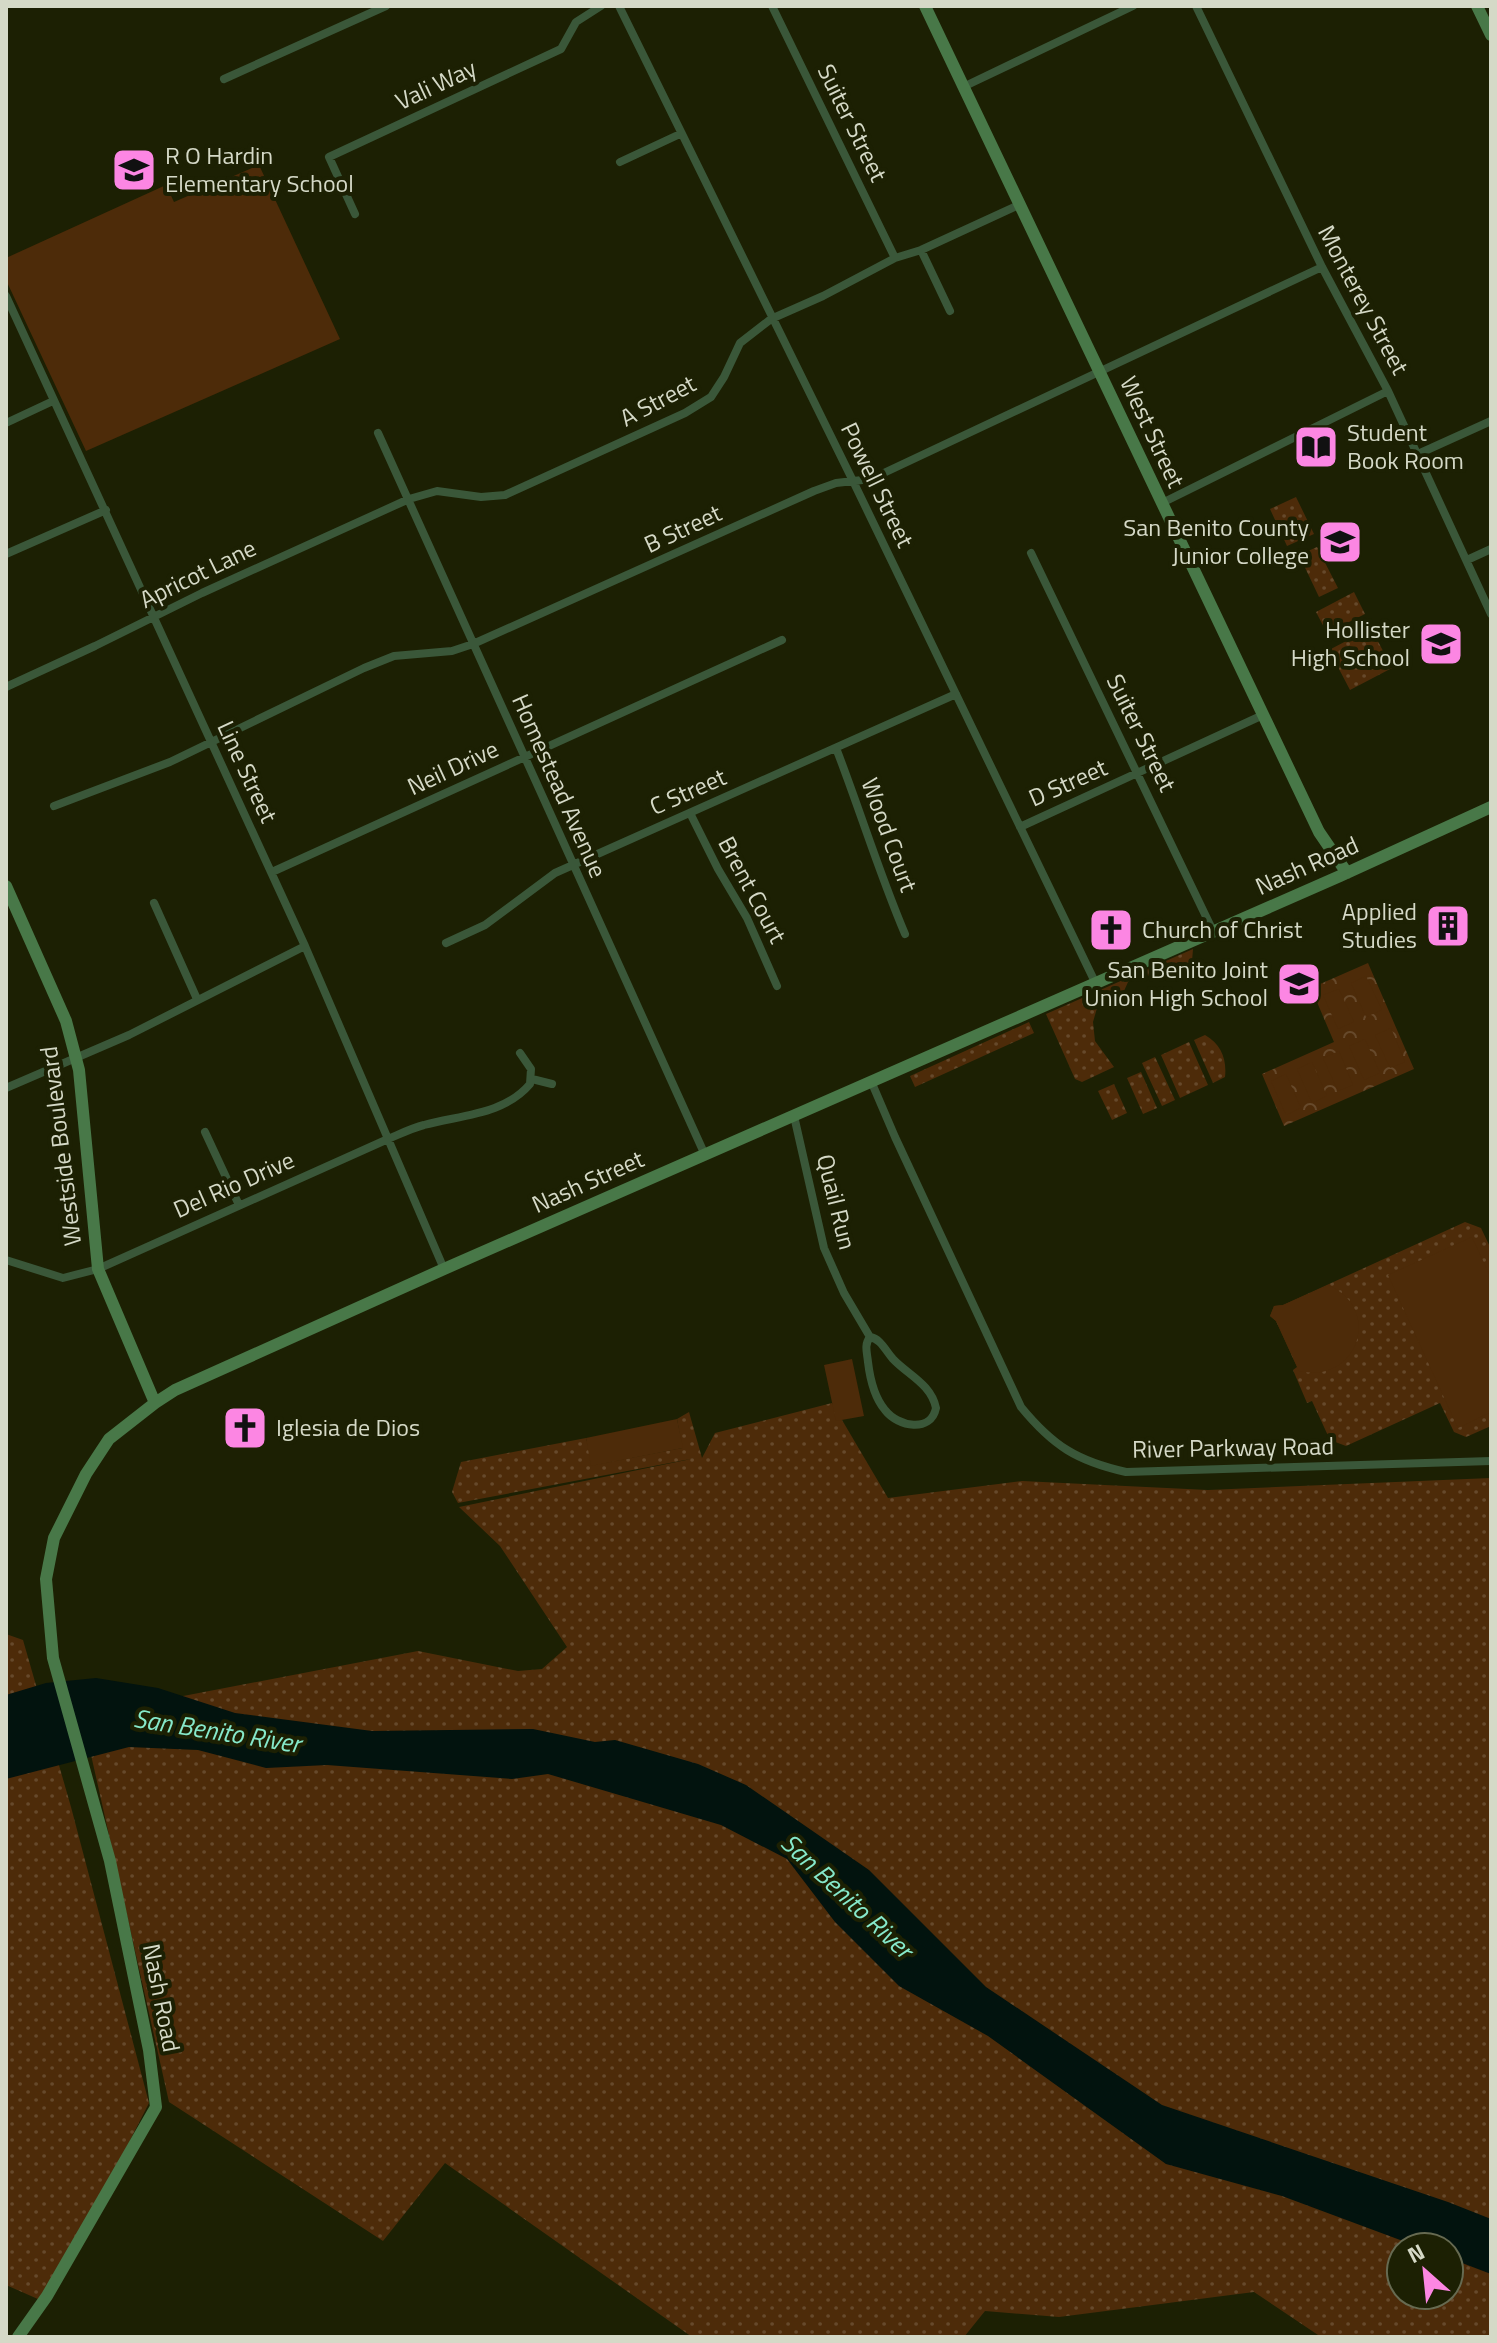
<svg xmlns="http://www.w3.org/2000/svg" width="1497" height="2343" font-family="'Titillium Web',sans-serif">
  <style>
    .grass { fill: url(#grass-dots); fill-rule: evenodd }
    .park { fill: url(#park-crowns) }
    .garden { fill: #4d2b09 }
    .water { fill: #02130e }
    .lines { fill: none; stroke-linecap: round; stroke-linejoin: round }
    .street { stroke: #3a5739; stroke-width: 8 }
    .secondary { stroke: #487848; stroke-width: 12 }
    .labels { text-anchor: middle; stroke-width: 8; stroke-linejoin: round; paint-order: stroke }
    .street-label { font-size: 24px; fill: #d5d9c7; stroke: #1c2003 }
    .poi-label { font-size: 24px; fill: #d5d9c7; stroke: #1c2003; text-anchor: start }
    .water-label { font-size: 26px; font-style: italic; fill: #86e9cb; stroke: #1c2003 }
  </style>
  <defs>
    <pattern id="grass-dots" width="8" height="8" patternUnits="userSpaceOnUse" patternTransform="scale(2)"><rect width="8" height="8" fill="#4d2b09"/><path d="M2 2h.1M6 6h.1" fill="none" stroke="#66492b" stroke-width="1.8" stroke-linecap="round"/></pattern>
    <pattern id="park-crowns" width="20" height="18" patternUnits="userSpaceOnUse" patternTransform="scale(2)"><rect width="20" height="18" fill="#4d2b09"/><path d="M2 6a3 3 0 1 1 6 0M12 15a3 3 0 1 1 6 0" fill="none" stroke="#66492b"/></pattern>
  </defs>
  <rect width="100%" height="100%" fill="#1c2003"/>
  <!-- grass -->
  <path class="grass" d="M 1296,497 L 1314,534 L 1287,546 L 1270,509 Z
    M 1317,547 L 1338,588 L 1319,597 L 1299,555 Z
    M 1354,592 L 1365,614 L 1327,633 L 1316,612 Z
    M 1371,628 L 1392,668 L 1350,690 L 1329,650 Z
    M 1193,949 L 1192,961 L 1188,965 L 1156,977 L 1141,974 L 1135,976 L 1128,982 L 1124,991 L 1108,999 L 1097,1008 L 1093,1022 L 1095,1041 L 1114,1067 L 1082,1082 L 1075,1079 L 1046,1014 Z
    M 1029,1022 L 1034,1033 L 915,1087 L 910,1076 Z
    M 1205,1035 C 1221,1044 1227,1059 1225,1077 L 1213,1083 L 1194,1040 Z
    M 1189,1042 L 1208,1085 L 1180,1098 L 1161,1055 Z
    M 1155,1057 L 1175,1100 L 1162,1106 L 1142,1063 Z
    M 1141,1072 L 1157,1108 L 1143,1114 L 1127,1078 Z
    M 1114,1084 L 1127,1113 L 1112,1120 L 1098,1091 Z
    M 1465,1222 L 1481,1228 L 1491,1249 L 1491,1426 L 1466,1437 L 1454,1432 L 1440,1403 L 1346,1446 L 1330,1440 L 1312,1401 L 1307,1403 L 1293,1370 L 1297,1367 L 1276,1321 L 1270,1316 L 1274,1306 L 1283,1305 Z
    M 832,1403 L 888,1498 L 1022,1481 L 1208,1490 L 1491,1478 L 1491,2337 L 1321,2337 L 1254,2292 L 1059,2317 L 985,2311 L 964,2337 L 692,2337 L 445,2163 L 383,2241 L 169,2102 L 76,1688 L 152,1702 L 418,1651 L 518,1671 L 542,1669 L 567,1647 L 500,1546 L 459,1507 L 696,1458 L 458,1503 L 452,1492 L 461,1462 L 586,1438 L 593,1465 L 682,1448 L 677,1419 L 689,1412 L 702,1458 L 715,1433 ZM 1401,2247 L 1449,2247 L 1449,2295 L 1401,2295 Z
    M 6,1634 L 23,1640 L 71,1807 L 149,2103 L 47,2303 L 6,2285 Z"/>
  <!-- park -->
  <path class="park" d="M 1368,963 L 1414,1069 L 1284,1126 L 1262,1074 L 1334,1042 L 1311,988 Z"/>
  <!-- garden -->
  <path class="garden" d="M 259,165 L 340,339 L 86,451 L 6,280 L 6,258 L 166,185 L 174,202 Z
    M 1366,976 L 1382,1010 L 1366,1017 L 1351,983 Z
    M 1339,989 L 1354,1022 L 1338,1029 L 1323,995 Z
    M 1391,1028 L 1405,1062 L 1390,1068 L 1375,1035 Z
    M 1365,1039 L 1380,1073 L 1364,1080 L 1349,1046 Z
    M 1339,1051 L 1353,1085 L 1338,1091 L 1323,1058 Z
    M 1312,1062 L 1327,1096 L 1312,1103 L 1297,1069 Z
    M 1286,1074 L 1301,1108 L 1286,1115 L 1271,1081 Z
    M 1472,1237 L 1491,1278 L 1491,1412 L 1458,1428 L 1388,1275 Z
    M 1328,1285 C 1384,1309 1357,1385 1299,1371 L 1276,1321 L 1270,1316 L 1274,1306 L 1283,1305 Z
    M 852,1359 L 864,1416 L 836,1421 L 824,1365 Z
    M 677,1419 L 683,1448 L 591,1466 L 586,1438 Z"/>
  <!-- water -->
  <path class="water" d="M 96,1678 L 158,1688 L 235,1713 L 372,1731 L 533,1729 L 595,1742 L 615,1740 L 698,1764 L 746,1785 L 869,1870 L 986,1987 L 1162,2105 L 1448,2202 L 1491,2219 L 1491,2274 L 1449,2258 L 1449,2247 L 1419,2247 L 1282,2196 L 1166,2164 L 988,2036 L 899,1986 L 835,1922 L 787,1859 L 721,1825 L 548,1774 L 512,1779 L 327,1765 L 266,1768 L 198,1750 L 129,1747 L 6,1779 L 6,1695 L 46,1683 Z"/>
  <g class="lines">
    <!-- street -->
    <path class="street" d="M 619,6 L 854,483 L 1095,982
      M 772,6 L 895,258
      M 1196,6 L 1322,267 L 1388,391 L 1491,614
      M 224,79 L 386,6
      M 963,87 L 1133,6
      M 620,162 L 680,134
      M 355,214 L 329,157 L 561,49 L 576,22 L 601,6
      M 921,250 L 950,311
      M 6,296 L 305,946 L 444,1269
      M 6,423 L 53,401
      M 378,433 L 705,1155
      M 1418,454 L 1491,421
      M 1162,503 L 1388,391
      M 1031,553 L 1213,931
      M 6,554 L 106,510
      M 1467,560 L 1491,549
      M 6,687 L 95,646 L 202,593 L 409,499 L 437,491 L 481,497 L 505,495 L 685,413 L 711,397 L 724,377 L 740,343 L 771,319 L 823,296 L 895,258 L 921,250 L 1019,205
      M 836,748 C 860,810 879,873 905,934
      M 54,806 L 170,762 L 364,668 L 394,656 L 452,651 L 473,644 L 814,491 L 836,483 L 871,479 L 1322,267
      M 690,813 L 718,869 L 747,918 L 777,986
      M 1020,827 L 1263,715
      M 272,872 L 782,640
      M 154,903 L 197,999
      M 446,943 L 485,925 L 555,873 L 956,694
      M 532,1079 L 552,1084
      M 871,1081 L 895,1137 L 1021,1407 C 1053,1446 1077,1461 1126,1472 L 1491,1461
      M 6,1088 L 129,1035 L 305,946
      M 794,1116 L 824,1248 L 844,1293 L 870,1337
      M 205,1132 L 239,1205
      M 6,1260 L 63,1278 L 98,1269 L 388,1139 C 400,1134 412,1128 424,1125 C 460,1115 504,1115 530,1084 L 531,1069 L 520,1053
      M 870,1337 C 881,1339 885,1350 893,1359 C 908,1375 931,1384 936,1408 C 931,1433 898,1427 885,1410 C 874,1397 870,1379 868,1362 C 867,1352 864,1345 870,1337 Z"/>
    <!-- secondary -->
    <path class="secondary" d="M 925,6 L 1319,832 L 1347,873
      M 1477,6 L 1491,35
      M 6,886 L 66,1021 L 79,1070 L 98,1269 L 155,1403
      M 18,2337 L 47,2296 L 156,2107 L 149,2050 L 110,1861 L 53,1658 L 46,1579 L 54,1538 L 86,1474 L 109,1439 L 155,1403 L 175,1390 L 444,1269 L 1340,876 L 1491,807"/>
  </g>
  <!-- icons -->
  <defs>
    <g id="school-square" transform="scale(2.3)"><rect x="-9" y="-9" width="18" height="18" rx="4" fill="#fc86e3" stroke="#1c2003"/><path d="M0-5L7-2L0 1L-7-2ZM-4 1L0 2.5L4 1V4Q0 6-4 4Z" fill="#111"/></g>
    <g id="library-square" transform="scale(2.3)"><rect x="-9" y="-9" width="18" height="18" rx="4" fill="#fc86e3" stroke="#1c2003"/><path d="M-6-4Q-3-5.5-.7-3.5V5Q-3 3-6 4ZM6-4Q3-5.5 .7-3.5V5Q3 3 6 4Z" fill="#111"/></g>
    <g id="building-square" transform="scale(2.3)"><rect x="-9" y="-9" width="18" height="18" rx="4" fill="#fc86e3" stroke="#1c2003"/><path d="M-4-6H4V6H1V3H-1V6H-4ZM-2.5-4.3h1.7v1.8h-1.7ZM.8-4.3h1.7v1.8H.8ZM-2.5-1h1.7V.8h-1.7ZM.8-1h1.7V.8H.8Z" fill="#111"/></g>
    <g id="church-square" transform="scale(2.3)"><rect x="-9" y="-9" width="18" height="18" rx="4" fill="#fc86e3" stroke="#1c2003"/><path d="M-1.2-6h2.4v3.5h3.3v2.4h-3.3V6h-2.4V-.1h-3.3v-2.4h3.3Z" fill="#111"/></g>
  </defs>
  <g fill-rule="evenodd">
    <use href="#school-square" x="134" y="170"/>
    <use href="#library-square" x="1316" y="447"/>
    <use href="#school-square" x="1340" y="542"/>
    <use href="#school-square" x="1441" y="644"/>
    <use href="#building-square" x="1448" y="926"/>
    <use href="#church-square" x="1111" y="930"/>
    <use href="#school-square" x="1299" y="984"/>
    <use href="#church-square" x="245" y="1428"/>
  </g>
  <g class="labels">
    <!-- street labels -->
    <g class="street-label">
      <text transform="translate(436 85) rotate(-25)" y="8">Vali Way</text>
      <text transform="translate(852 123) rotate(64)" y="8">Suiter Street</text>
      <text transform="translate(1363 300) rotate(62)" y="8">Monterey Street</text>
      <text transform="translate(658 401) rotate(-28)" y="8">A Street</text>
      <text transform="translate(1152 432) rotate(65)" y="8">West Street</text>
      <text transform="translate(877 485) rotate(64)" y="8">Powell Street</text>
      <text transform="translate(683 529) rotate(-25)" y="8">B Street</text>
      <text transform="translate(198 574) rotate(-26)" y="8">Apricot Lane</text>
      <text transform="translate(1141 733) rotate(64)" y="8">Suiter Street</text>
      <text transform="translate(453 768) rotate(-25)" y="8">Neil Drive</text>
      <text transform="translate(247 772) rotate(65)" y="8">Line Street</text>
      <text transform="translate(1068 783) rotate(-24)" y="8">D Street</text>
      <text transform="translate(559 786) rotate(66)" y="8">Homestead Avenue</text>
      <text transform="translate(688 792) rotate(-24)" y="8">C Street</text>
      <text transform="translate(889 835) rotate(70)" y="8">Wood Court</text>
      <text transform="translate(1307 866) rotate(-24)" y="8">Nash Road</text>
      <text transform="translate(752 890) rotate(62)" y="8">Brent Court</text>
      <text transform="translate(61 1146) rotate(-97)" y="8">Westside Boulevard</text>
      <text transform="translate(588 1182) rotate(-24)" y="8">Nash Street</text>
      <text transform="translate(234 1185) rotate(-24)" y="8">Del Rio Drive</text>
      <text transform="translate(836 1202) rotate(76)" y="8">Quail Run</text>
      <text transform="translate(1233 1448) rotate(-1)" y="8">River Parkway Road</text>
      <text transform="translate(161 1998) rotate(79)" y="8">Nash Road</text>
    </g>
    <!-- poi labels -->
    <g class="poi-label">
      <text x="165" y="164">R O Hardin<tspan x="165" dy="28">Elementary School</tspan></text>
      <text x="1347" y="441">Student<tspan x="1347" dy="28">Book Room</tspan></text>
      <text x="1309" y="536" text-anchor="end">San Benito County<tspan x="1309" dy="28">Junior College</tspan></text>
      <text x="1410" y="638" text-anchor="end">Hollister<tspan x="1410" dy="28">High School</tspan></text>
      <text x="1417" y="920" text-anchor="end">Applied<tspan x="1417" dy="28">Studies</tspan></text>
      <text x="1142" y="938">Church of Christ</text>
      <text x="1268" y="978" text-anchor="end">San Benito Joint<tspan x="1268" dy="28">Union High School</tspan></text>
      <text x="276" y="1436">Iglesia de Dios</text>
    </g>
    <!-- water labels -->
    <g class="water-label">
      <text transform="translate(217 1731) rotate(9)" y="9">San Benito River</text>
      <text transform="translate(847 1896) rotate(43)" y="9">San Benito River</text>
    </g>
  </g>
  <!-- border -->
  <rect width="1497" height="2343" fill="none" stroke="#d5d9c7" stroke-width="16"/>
  <!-- north arrow -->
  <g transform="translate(1425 2271) rotate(333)"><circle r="38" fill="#1c2003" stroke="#666a51" stroke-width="2"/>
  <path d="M0-6L14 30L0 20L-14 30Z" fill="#fc86e3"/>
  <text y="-12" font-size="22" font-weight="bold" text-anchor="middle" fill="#d5d9c7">N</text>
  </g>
</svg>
